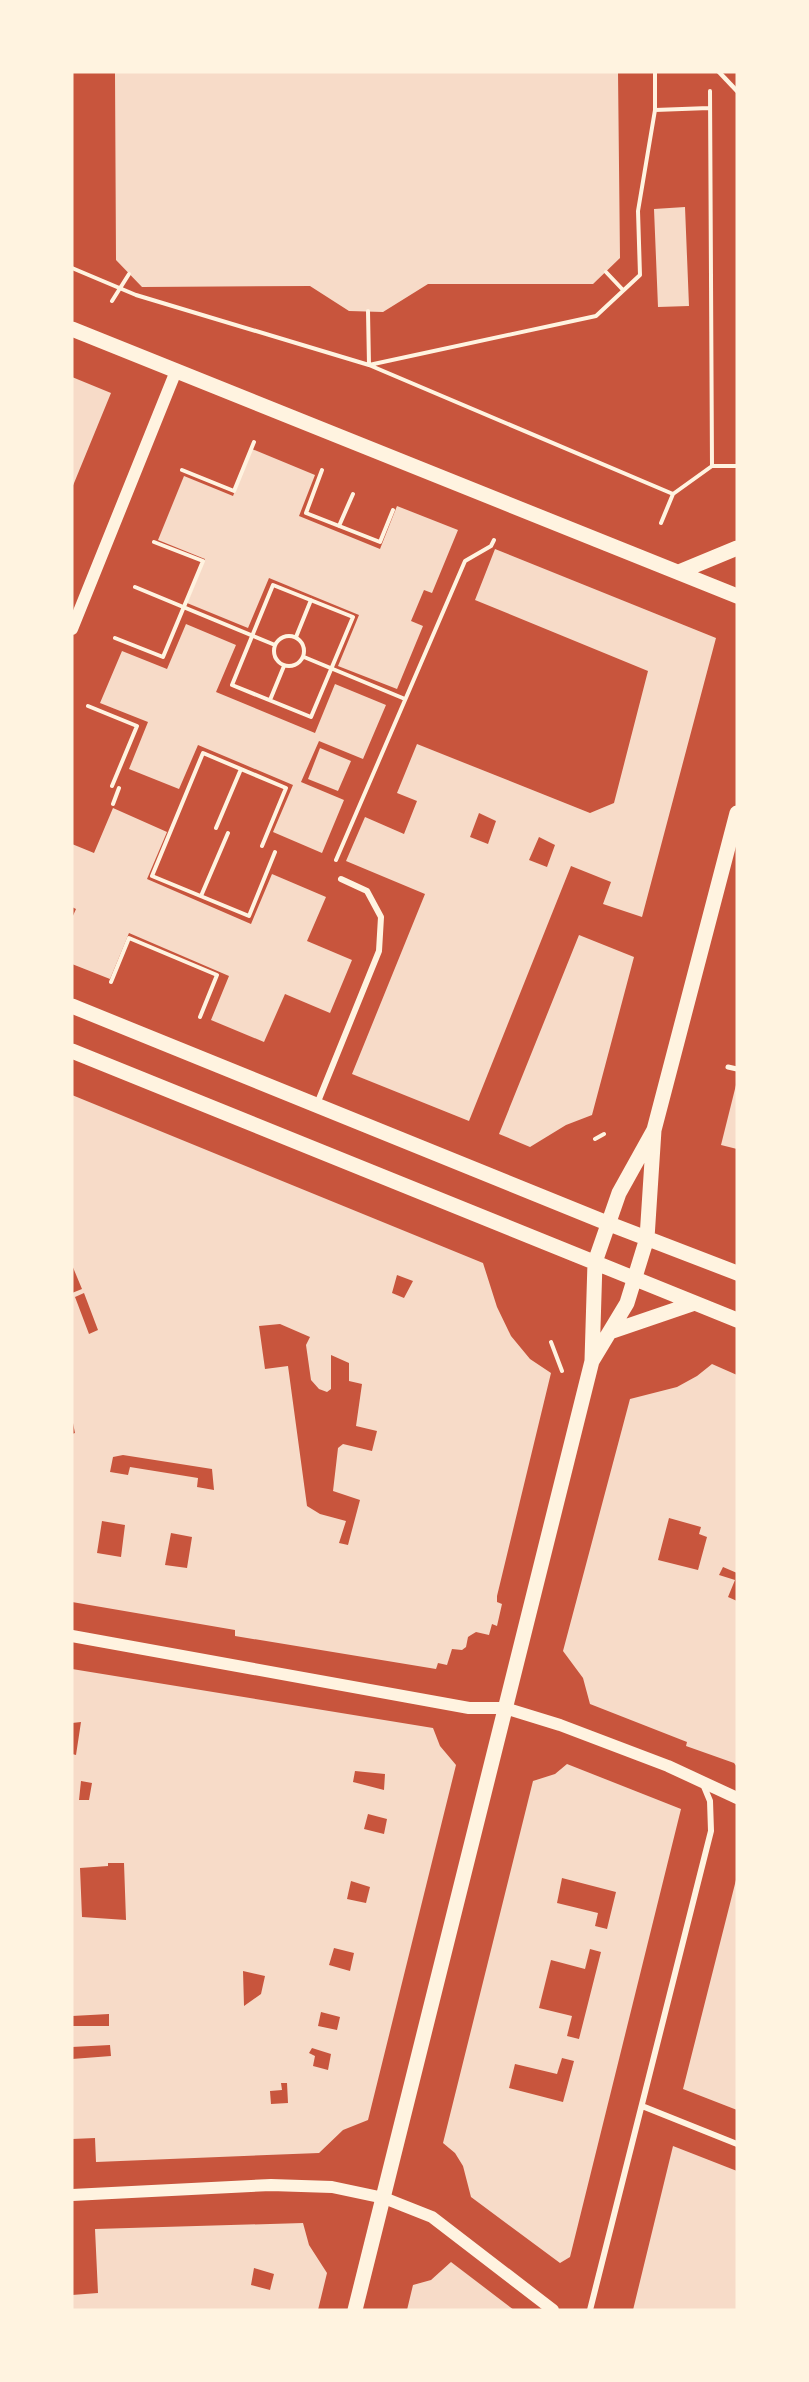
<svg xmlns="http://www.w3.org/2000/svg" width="809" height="2382" font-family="Jost,sans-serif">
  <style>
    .building { fill: #f7dbc8; fill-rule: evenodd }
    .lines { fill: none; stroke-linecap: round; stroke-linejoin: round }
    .path { stroke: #fff3e0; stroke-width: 4 }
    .service { stroke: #fff3e0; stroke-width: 4.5 }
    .pedestrian { stroke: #fff3e0; stroke-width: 5 }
    .minor { stroke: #fff3e0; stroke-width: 6 }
    .secondary { stroke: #fff3e0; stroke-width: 12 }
    .primary { stroke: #fff3e0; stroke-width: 15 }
  </style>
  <rect width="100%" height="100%" fill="#c8553d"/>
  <!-- building -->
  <path class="building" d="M 115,72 L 618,72 L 620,258 L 593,284 L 428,284 L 383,312 L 349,311 L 310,286 L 142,287 L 116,260 Z
    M 685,207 L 689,306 L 658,307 L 654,209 Z
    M 72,377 L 111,393 L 72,488 Z
    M 252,449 L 315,475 L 299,516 L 380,549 L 397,506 L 458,530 L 432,593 L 424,590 L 411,621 L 423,626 L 397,689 L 338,666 L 359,615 L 269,578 L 248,628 L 187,603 L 205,559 L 158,540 L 184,476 L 233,496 Z
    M 495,549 L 716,638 L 642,917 L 603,904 L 611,882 L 571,866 L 469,1121 L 352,1074 L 425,894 L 346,861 L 365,817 L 404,834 L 417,801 L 397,793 L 417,744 L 590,813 L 614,803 L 648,671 L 475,600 ZM 479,813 L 496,821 L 488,844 L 470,837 ZM 539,837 L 555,845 L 547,867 L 529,860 Z
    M 186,624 L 236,645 L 216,692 L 315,733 L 335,684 L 386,705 L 363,759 L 319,741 L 301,782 L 344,800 L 322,853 L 273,832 L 293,785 L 198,745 L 179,789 L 129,769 L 148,722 L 100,703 L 122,651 L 167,669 Z
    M 320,748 L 351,761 L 338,791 L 308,779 Z
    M 113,808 L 167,832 L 147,879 L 251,924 L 272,874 L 326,897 L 307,941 L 352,960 L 330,1013 L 285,994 L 264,1042 L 211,1020 L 229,976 L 129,933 L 110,979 L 72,964 L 72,918 L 76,909 L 72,907 L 72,844 L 94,853 Z
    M 579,935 L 634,957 L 592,1115 L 566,1125 L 530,1147 L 499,1134 Z
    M 736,1085 L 737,1085 L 737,1149 L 721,1145 Z
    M 72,1095 L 483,1263 L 497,1307 L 511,1336 L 530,1359 L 551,1373 L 497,1596 L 497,1602 L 502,1604 L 497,1626 L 492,1624 L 489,1635 L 476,1632 L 471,1635 L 468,1637 L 466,1647 L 462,1650 L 452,1649 L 447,1665 L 438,1663 L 436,1669 L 235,1636 L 235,1630 L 72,1602 L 72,1434 L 75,1433 L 72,1418 L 72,1293 L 82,1289 L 72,1265 ZM 397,1275 L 413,1281 L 404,1298 L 392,1293 ZM 84,1293 L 98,1330 L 89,1334 L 75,1297 ZM 280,1324 L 310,1337 L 306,1345 L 311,1380 L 319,1389 L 327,1392 L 331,1389 L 331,1355 L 349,1363 L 349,1381 L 362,1384 L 356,1426 L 377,1431 L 372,1451 L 343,1444 L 338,1448 L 333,1491 L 360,1500 L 348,1545 L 339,1543 L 346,1521 L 320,1514 L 307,1506 L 288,1366 L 265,1369 L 259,1326 ZM 123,1455 L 212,1469 L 214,1490 L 197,1487 L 198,1478 L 130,1467 L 128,1475 L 110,1472 L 113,1457 ZM 102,1521 L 125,1525 L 121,1557 L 97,1553 ZM 171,1533 L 192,1537 L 187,1568 L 165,1565 Z
    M 712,1364 L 737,1375 L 737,1573 L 723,1567 L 719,1575 L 735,1580 L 728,1597 L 737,1601 L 737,1767 L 734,1763 L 686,1746 L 687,1742 L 590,1704 L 583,1678 L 563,1651 L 630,1399 L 677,1387 L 697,1376 ZM 669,1518 L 701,1527 L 699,1534 L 707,1537 L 698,1570 L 658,1560 Z
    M 72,1669 L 433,1728 L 440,1746 L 456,1765 L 368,2120 L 343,2130 L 319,2153 L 96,2162 L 95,2138 L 72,2139 L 72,2059 L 111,2056 L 110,2045 L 72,2047 L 72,2026 L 109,2026 L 109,2014 L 72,2016 L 72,1754 L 76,1755 L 81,1722 L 72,1723 ZM 355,1771 L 385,1774 L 384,1790 L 353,1782 ZM 81,1781 L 92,1783 L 89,1800 L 79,1800 ZM 368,1814 L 387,1819 L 384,1834 L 364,1829 ZM 108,1863 L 124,1863 L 126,1920 L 82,1917 L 80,1868 L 108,1866 ZM 351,1881 L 370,1887 L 366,1903 L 347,1899 ZM 334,1948 L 354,1953 L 350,1971 L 329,1965 ZM 243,1971 L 265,1976 L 261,1994 L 244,2006 ZM 321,2012 L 340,2017 L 337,2030 L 318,2026 ZM 312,2048 L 331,2054 L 328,2070 L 313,2066 L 315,2056 L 309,2053 ZM 281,2083 L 287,2083 L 288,2103 L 271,2104 L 270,2091 L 282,2090 Z
    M 567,1764 L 681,1809 L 570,2257 L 560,2263 L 471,2197 L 463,2166 L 455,2153 L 443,2143 L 533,1781 L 555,1774 ZM 562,1878 L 616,1892 L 607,1929 L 595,1926 L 598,1913 L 557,1903 ZM 590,1949 L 601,1952 L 579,2039 L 567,2036 L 572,2016 L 539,2008 L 551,1960 L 585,1969 ZM 562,2058 L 574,2061 L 563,2102 L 509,2088 L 515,2064 L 557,2074 Z
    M 737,1876 L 737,2110 L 683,2089 Z
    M 673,2146 L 737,2171 L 737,2310 L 633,2310 Z
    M 303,2223 L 309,2245 L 327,2273 L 318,2310 L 72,2310 L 72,2295 L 98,2293 L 95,2229 ZM 254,2268 L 274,2274 L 270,2290 L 251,2285 Z
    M 451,2262 L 514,2310 L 407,2310 L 413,2285 L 431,2280 Z"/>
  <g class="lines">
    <!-- path -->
    <path class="path" d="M 655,72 L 655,110
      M 72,268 L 136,295 L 369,365 L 596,316 L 640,275 L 638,211 L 655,110 L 709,108
      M 606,272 L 623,290
      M 112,301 L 129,274
      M 368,311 L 369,365 L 673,494 L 712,466 L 710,91
      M 712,466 L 737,466
      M 182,470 L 234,491 L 254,442
      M 322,470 L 306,513 L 380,542 L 393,510
      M 661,523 L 673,494
      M 339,526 L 353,494
      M 273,585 L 353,617 L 311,717 L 232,685 Z
      M 135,587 L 275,645
      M274 651a15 15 0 1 1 30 0a15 15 0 1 1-30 0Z
      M 296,637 L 311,600
      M 115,638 L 163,657 L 203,561 L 154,542
      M 304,657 L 405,699
      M 270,700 L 284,666
      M 88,706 L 137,726 L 112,786
      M 113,804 L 119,788
      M 216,828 L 241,769
      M 262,846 L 286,788 L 203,753 L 152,876 L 249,916 L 275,852
      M 336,860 L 465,561 L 491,546 L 494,540
      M 201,896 L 228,833
      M 111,982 L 129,938 L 217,975 L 200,1017
      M 595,1139 L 604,1134
      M 551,1342 L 562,1371"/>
    <!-- service -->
    <path class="service" d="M 719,72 L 737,91"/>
    <!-- pedestrian -->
    <path class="pedestrian" d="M 728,1067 L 737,1069"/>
    <!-- minor -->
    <path class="minor" d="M 317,1104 L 379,951 L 381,917 L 367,891 L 341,879
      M 642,2106 L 737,2144
      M 590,2310 L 711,1831 L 710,1801 L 703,1784"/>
    <!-- secondary -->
    <path class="secondary" d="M 72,629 L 176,371
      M 72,1636 L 469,1708 L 505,1708 L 560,1725 L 668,1766 L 737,1798
      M 72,2195 L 271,2185 L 332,2187 L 384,2198 L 432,2217 L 553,2310"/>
    <!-- primary -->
    <path class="primary" d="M 72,329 L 737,596
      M 679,572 L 737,548
      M 72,1006 L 607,1223 L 737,1273
      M 72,1051 L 737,1320
      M 610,1332 L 695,1303
      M 592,1361 L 595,1262 L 619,1193 L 654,1130 L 737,813
      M 355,2310 L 592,1361 L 627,1303 L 647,1238 L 654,1130"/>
  </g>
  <!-- border -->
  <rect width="809" height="2382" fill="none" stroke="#fff3e0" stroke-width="147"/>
</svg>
